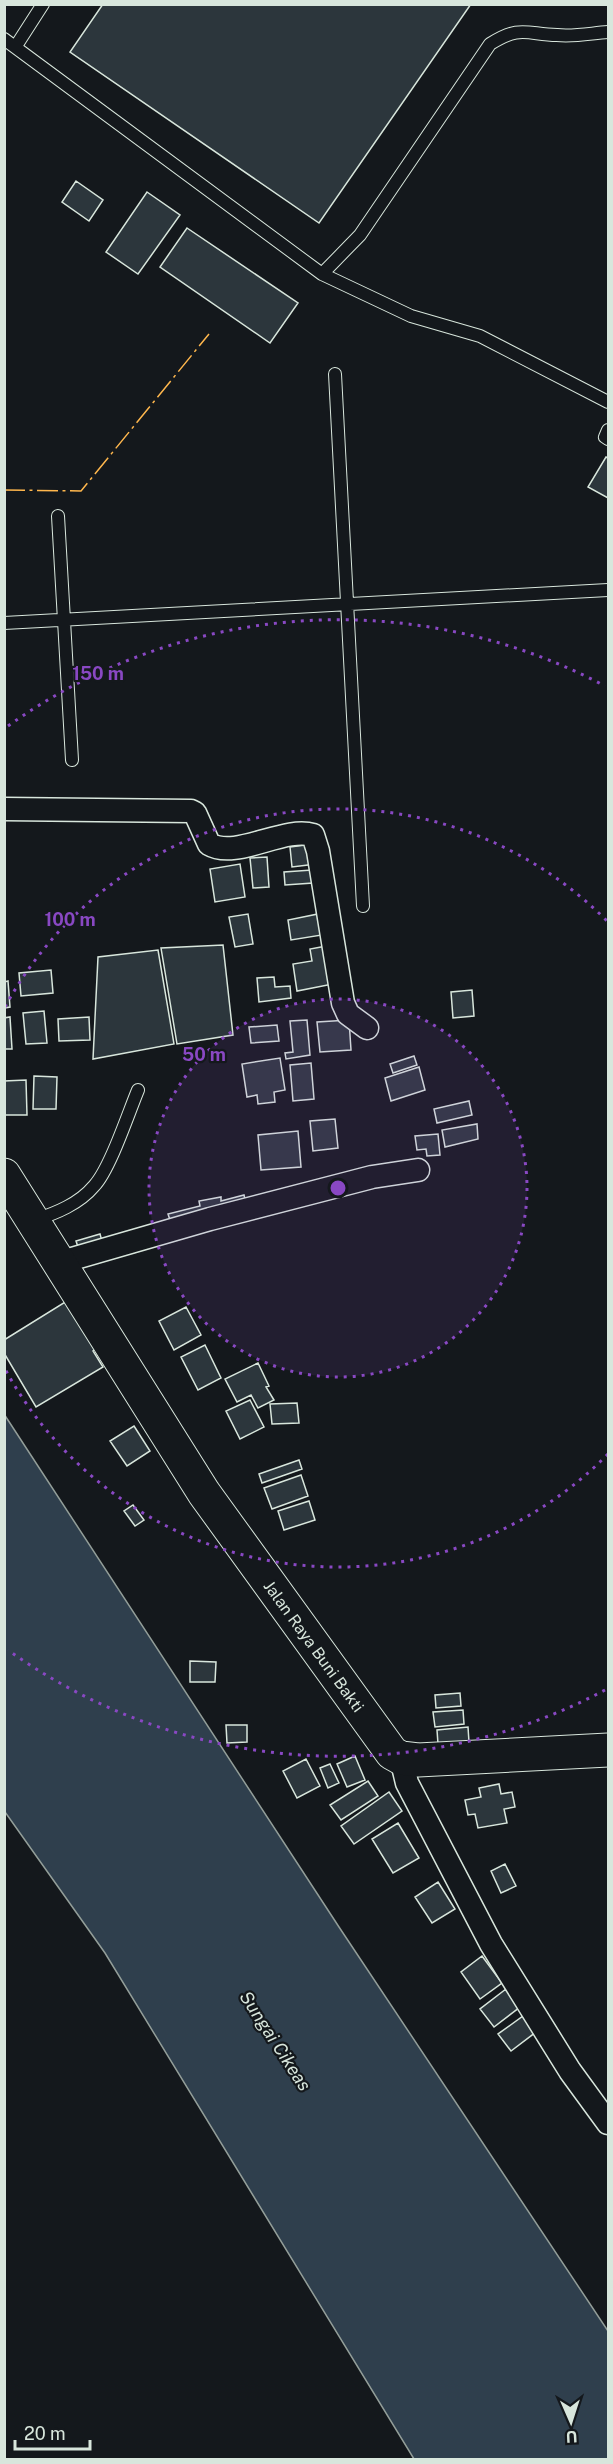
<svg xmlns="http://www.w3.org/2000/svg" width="613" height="2464" font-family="'Public Sans',sans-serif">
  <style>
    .water { fill: #2f3f4d; stroke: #939e99; stroke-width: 1.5 }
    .building { fill: #2c363c; stroke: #d8e6dc; stroke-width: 1.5 }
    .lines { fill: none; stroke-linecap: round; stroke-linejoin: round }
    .lane-casing { stroke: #d8e6dc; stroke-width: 14 }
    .street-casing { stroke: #d8e6dc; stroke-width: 25 }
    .primary-casing { stroke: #d8e6dc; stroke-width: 35 }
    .lane { stroke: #14181c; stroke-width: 12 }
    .street { stroke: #14181c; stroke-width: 22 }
    .primary { stroke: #14181c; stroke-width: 33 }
    .power { stroke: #ffb74d; stroke-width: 1.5; stroke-dasharray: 21 4.5 3 4.5; stroke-linecap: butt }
    .ring { fill: none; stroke: #8948c3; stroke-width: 3; stroke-dasharray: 3 6 }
    .labels { text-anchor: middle; stroke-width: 4.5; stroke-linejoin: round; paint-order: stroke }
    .street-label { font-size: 16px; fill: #d8e6dc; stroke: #14181c }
    .water-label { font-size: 18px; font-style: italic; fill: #d8e6dc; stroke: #14181c }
    .centre { fill: #8948c3; stroke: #14181c; stroke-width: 3 }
    .ring-label { font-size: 18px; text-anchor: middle; font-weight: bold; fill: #8948c3; stroke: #14181c; stroke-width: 4.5; stroke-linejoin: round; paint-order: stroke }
  </style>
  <rect width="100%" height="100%" fill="#14181c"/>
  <!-- water -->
  <path class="water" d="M 4,1414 L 339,1927 L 608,2331 L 608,2459 L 414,2459 L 105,1953 L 5,1812 Z"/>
  <!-- building -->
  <path class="building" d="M 103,4 L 471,4 L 319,223 L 70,52 Z
    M 76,181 L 103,200 L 89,221 L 62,202 Z
    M 147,192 L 180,215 L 138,274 L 106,252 Z
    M 187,228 L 298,303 L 270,343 L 160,267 Z
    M 606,457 L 608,458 L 608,498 L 588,487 Z
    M 313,844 L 316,864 L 292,867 L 290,847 Z
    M 267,857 L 269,887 L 253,888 L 250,858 Z
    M 240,864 L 245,897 L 215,902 L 210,869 Z
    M 312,870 L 313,883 L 285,885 L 284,872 Z
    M 248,914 L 253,944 L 235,947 L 229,917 Z
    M 318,914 L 322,935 L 291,940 L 288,920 Z
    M 223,945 L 233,1035 L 177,1044 L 161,948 Z
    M 332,945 L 338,983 L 297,991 L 293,964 L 312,961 L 310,949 Z
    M 158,950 L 174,1044 L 93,1059 L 98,957 Z
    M 51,970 L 53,993 L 21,996 L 19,973 Z
    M 274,977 L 275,987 L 290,986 L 291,998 L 259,1002 L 257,978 Z
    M 8,981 L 10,1007 L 4,1008 L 4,982 Z
    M 472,990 L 474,1016 L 453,1018 L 451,992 Z
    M 44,1011 L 47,1043 L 26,1044 L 23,1013 Z
    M 10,1017 L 12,1049 L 4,1049 L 4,1018 Z
    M 89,1017 L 90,1040 L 59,1041 L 58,1019 Z
    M 307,1020 L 310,1055 L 286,1059 L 285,1053 L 293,1052 L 290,1021 Z
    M 349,1020 L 351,1050 L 320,1052 L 317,1022 Z
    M 277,1025 L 279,1041 L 251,1043 L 249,1027 Z
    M 414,1056 L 417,1065 L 393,1073 L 390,1064 Z
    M 280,1058 L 285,1090 L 274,1092 L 275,1102 L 258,1104 L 257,1095 L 247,1097 L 242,1064 Z
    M 311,1063 L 314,1099 L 293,1101 L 290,1065 Z
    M 419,1067 L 425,1090 L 391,1101 L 385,1078 Z
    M 34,1076 L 57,1077 L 56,1109 L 33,1109 Z
    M 26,1080 L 27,1115 L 5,1115 L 4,1081 Z
    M 469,1101 L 472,1115 L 437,1123 L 434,1109 Z
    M 335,1119 L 338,1148 L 313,1151 L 310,1121 Z
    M 477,1124 L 478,1139 L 445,1147 L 442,1130 Z
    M 298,1131 L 301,1167 L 261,1170 L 258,1135 Z
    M 438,1134 L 440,1155 L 427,1156 L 426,1149 L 417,1150 L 415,1136 Z
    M 244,1195 L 246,1204 L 171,1223 L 168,1214 L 200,1206 L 199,1201 L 221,1197 L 221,1201 Z
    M 100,1234 L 103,1245 L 80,1253 L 76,1241 Z
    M 70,1299 L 100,1346 L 93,1351 L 103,1367 L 36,1407 L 4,1353 L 4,1340 Z
    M 186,1307 L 201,1335 L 174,1350 L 159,1321 Z
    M 205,1345 L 221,1378 L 198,1390 L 181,1357 Z
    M 258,1363 L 269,1386 L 266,1387 L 274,1400 L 258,1408 L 251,1395 L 237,1402 L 225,1379 Z
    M 250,1400 L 264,1427 L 240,1439 L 226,1411 Z
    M 297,1403 L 299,1423 L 272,1424 L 270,1404 Z
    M 134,1426 L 150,1451 L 127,1466 L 110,1441 Z
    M 299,1460 L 302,1469 L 262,1483 L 259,1474 Z
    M 301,1475 L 308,1496 L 272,1509 L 264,1488 Z
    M 309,1501 L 315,1520 L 284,1530 L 278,1511 Z
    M 133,1505 L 144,1520 L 135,1526 L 124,1511 Z
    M 190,1661 L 216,1662 L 215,1682 L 190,1682 Z
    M 460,1693 L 461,1706 L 436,1708 L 435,1695 Z
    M 463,1710 L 464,1724 L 435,1727 L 433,1712 Z
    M 226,1725 L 247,1725 L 247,1742 L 227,1743 Z
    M 468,1727 L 469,1742 L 438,1744 L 437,1730 Z
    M 355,1756 L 365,1780 L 347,1787 L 337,1764 Z
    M 306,1759 L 320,1786 L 297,1798 L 283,1771 Z
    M 330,1764 L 339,1783 L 328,1788 L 320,1768 Z
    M 368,1781 L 378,1796 L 341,1820 L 330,1805 Z
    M 499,1784 L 501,1794 L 512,1792 L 515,1807 L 504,1809 L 507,1823 L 478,1828 L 475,1814 L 468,1815 L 465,1800 L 481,1797 L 479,1788 Z
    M 389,1792 L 402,1811 L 354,1844 L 341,1826 Z
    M 398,1823 L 419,1858 L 393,1873 L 372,1839 Z
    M 505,1864 L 516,1886 L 501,1893 L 491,1871 Z
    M 438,1882 L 455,1909 L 432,1923 L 415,1897 Z
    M 482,1956 L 502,1983 L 480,1999 L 461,1972 Z
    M 506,1989 L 520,2007 L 494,2027 L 480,2009 Z
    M 523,2016 L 536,2032 L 511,2051 L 498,2034 Z"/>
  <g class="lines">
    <!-- lane casing -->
    <g class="lane-casing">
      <path id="lane" d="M 4,39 L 322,274 L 360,235 L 490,44 C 520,25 526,34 557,35 C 574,37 592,33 608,32
        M 16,46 L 43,4
        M 322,274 L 411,316 L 480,336 L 608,402
        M 335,374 L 363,906
        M 608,430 L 605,437 L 608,439
        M 58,516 L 72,760
        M 4,623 L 608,590
        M 35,1220 C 56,1213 79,1204 94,1186 C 110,1169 128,1114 138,1090"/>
    </g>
    <!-- street casing -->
    <g class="street-casing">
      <path id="street" d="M 4,809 L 191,811 L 195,813 L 209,844 C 236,860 284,826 313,835 L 318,851 L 343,1003 L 348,1014 L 367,1028
        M 58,1263 L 210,1219 L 372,1177 L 418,1170
        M 401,1758 L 407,1783 L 491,1944 L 570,2071 L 608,2123"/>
    </g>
    <!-- primary casing -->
    <g class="primary-casing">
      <path id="primary" d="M 4,1175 L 204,1493 L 392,1753 L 401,1758 L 418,1760 L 608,1750"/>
    </g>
    <!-- lane -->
    <use href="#lane" class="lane"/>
    <!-- street -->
    <use href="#street" class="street"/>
    <!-- primary -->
    <use href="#primary" class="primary"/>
    <!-- power -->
    <path class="power" d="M 4,490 L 81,491 L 209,334"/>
  </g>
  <!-- distance rings -->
  <circle cx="338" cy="1188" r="189" fill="#8948c3" fill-opacity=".12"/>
  <g class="ring">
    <circle cx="338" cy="1188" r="189"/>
    <path d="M608 1454A379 379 0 0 1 5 1369M5 1007A379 379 0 0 1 608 922"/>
    <path d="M605 1690A568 568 0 0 1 8 1650M8 726A568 568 0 0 1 605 686"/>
  </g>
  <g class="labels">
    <!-- street labels -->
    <g class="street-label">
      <text transform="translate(314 1646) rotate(54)" y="6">Jalan Raya Buni Bakti</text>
    </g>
    <!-- water labels -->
    <g class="water-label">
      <text transform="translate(275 2041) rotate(57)" y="6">Sungai Cikeas</text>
    </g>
  </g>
  <circle cx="338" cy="1188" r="9" class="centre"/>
  <g class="ring-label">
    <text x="98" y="680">150 m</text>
    <text x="70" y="926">100 m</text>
    <text x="204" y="1061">50 m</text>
  </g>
  <!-- border -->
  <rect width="613" height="2464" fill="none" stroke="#d8e6dc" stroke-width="12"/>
  <!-- north arrow -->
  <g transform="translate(571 2422) rotate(177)" stroke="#14181c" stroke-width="4.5" paint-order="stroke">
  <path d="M0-4.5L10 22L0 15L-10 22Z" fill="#d8e6dc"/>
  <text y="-9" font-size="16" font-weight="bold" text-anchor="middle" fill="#d8e6dc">U</text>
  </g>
  <!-- scale -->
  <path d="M15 2440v9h75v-9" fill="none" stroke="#d8e6dc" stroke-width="3"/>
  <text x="24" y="2440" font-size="18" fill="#d8e6dc" stroke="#14181c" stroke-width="4.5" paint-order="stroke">20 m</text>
</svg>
